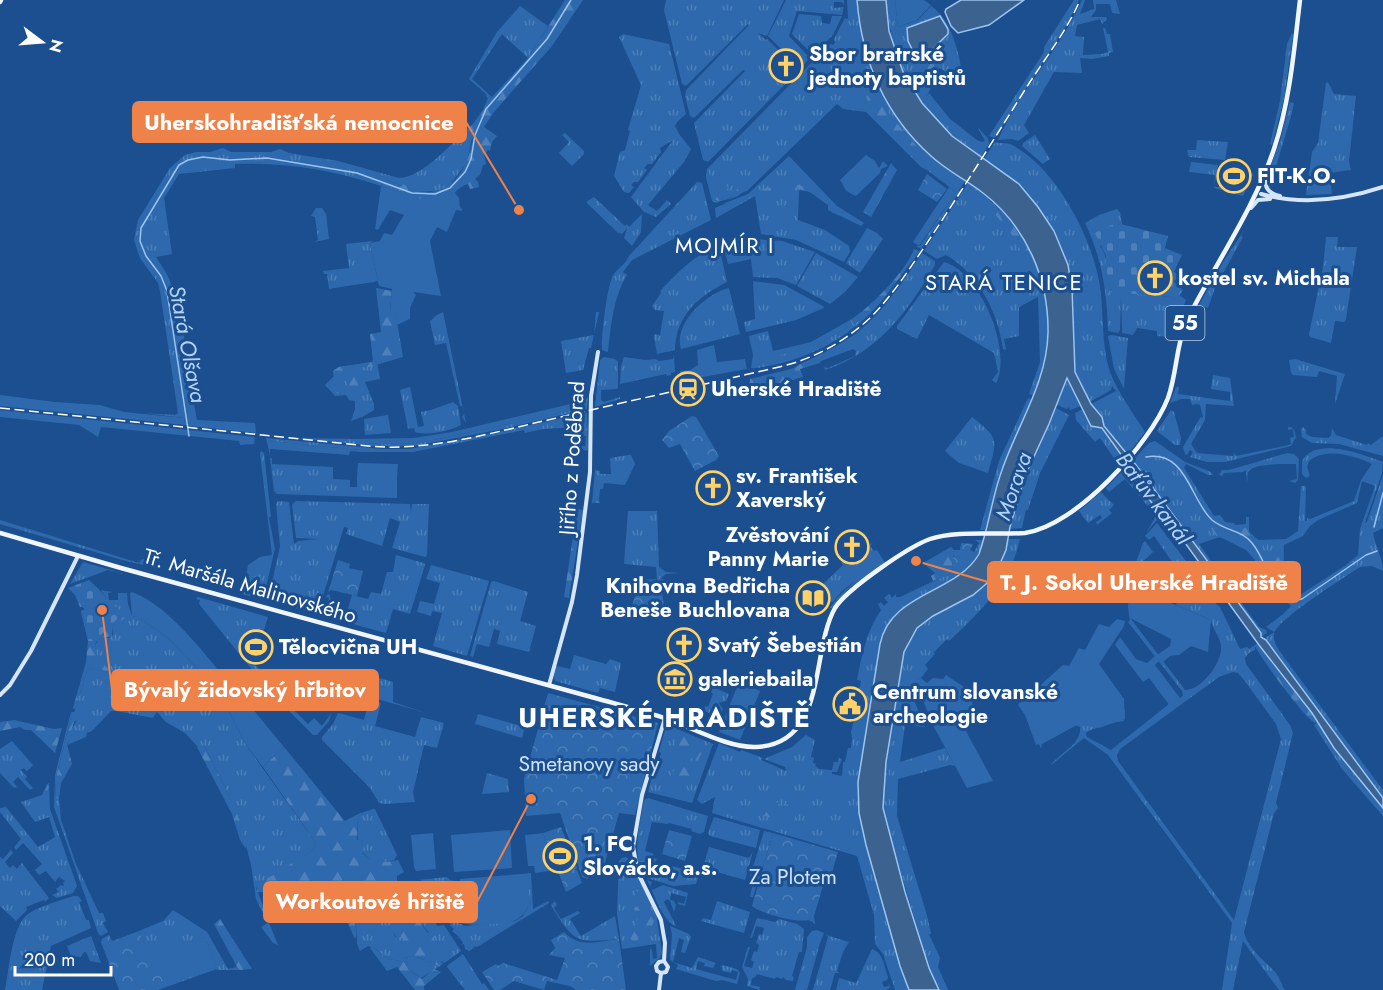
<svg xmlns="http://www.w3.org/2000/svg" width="1383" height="990" font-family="Jost,sans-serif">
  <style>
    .grass { fill: url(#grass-tufts); fill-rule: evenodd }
    .forest { fill: url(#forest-firs) }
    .cemetery { fill: url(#cemetery-stones) }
    .park { fill: url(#park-crowns) }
    .garden { fill: #2e69ad }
    .water { fill: #3c6290; stroke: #9cc4f0; stroke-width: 1.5 }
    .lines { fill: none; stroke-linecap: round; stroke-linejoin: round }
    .stream { stroke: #9cc4f0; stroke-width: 1.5 }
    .secondary { stroke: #d6e6fa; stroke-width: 4 }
    .primary { stroke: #f0f6ff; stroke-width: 4.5 }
    .rail { stroke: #fff; stroke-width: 1.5; stroke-dasharray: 10 4.5; stroke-linecap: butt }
    .labels { text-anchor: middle; stroke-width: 6; stroke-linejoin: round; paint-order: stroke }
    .shield { fill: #1b4f8f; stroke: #bbcadd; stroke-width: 1.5 }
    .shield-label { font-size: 20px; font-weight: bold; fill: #fff }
    .poi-label { font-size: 21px; font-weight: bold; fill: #fff; stroke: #1b4f8f; text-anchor: start }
    .street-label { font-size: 21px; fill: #fff; stroke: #1b4f8f }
    .park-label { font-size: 21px; fill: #cfe3fa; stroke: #1b4f8f }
    .neighbourhood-label { font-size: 22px; letter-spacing: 1.5px; fill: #fff; stroke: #1b4f8f }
    .water-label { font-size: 22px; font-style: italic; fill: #b5d3f5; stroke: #1b4f8f }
    .district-label { font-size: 27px; font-weight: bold; letter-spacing: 1.5px; fill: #fff; stroke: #1b4f8f }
    .leader { fill: none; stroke: #ee8249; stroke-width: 2 }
    .callout-dot { fill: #ee8249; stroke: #1b4f8f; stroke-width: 2 }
    .callout { fill: #ee8249; stroke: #ee8249; stroke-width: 2 }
    .callout-label { font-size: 22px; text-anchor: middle; font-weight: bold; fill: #fff }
  </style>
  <defs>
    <pattern id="grass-tufts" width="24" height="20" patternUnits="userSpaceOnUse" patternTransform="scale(1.5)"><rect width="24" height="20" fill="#2e69ad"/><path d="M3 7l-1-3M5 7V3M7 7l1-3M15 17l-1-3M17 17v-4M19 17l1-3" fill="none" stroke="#4d80b9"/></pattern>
    <pattern id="forest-firs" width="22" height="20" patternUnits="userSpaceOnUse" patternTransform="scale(1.5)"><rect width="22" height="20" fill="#2e69ad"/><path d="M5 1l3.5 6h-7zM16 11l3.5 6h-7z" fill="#4d80b9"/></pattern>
    <pattern id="cemetery-stones" width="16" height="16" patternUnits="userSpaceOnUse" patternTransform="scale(1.5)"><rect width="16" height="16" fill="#2e69ad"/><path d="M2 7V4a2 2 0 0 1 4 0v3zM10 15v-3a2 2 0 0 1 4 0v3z" fill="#4d80b9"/></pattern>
    <pattern id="park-crowns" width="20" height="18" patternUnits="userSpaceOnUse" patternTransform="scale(1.5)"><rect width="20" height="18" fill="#2e69ad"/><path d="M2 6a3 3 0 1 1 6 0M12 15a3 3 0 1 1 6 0" fill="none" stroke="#4d80b9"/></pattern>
  </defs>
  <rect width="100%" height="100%" fill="#1b4f8f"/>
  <!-- grass -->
  <path class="grass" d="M 666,0 L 784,0 L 767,36 L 758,33 L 766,40 L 767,39 L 799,70 L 708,162 L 703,160 L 694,123 L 745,71 L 743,70 L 694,118 L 690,116 L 685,96 L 686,90 L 749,25 L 748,24 L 686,86 L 682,84 L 664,10 Z
    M 786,0 L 844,0 L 844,5 L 842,2 L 834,2 L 834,8 L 844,7 L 842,15 L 797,11 L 789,36 L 810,58 L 800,68 L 768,36 Z
    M 847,0 L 857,0 C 862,61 885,115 931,156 C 941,166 954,173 965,181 L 959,190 L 957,189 L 960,191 L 921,249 L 916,246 L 920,246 L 956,192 L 927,170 L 921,167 L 866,112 L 843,109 L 837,104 L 747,191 L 716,203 L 712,201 L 706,177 L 707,169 L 830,44 L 833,45 L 835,43 L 834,39 L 845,18 L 848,19 Z
    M 886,0 L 895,0 L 898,27 L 918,20 L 931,6 C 955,22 960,61 965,89 L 962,83 L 934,64 L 925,75 L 927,96 L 929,93 L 950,119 L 977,140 L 982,142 L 985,141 L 974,121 L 978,128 L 988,138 L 989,144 L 981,157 C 920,114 894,75 886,0 Z
    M 1074,0 L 1079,0 L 1066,26 L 995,138 L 989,136 L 1044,52 L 1044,47 Z
    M 1082,0 L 1085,0 L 1080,14 L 1094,9 L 1093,0 L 1116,0 L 1120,14 L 1112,13 L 1110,4 L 1096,4 L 1096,10 L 1091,17 L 1106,17 L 1107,19 L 1102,24 L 1100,19 L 1077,25 L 1075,36 L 1084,37 L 1083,55 L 1102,54 L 1108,52 L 1103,28 L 1105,28 L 1107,34 L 1110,34 L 1113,52 L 1109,53 L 1109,56 L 1092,59 L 1080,58 L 1082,73 L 1054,72 L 1024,125 L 1029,133 L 1018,141 L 1012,139 L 998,140 C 1020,90 1060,50 1082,0 Z
    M 520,6 L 548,26 L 528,58 L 502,34 L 472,79 L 492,97 L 487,98 L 486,94 L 469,79 L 497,32 Z
    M 799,14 L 821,16 L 822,23 L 830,24 L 832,16 L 842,16 L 833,35 L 813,55 L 792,34 Z
    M 1292,33 L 1293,35 L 1284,99 L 1272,145 L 1270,144 L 1280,101 L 1287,44 Z
    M 623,34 L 669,44 L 686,114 L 678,121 L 675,126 L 679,134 L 691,149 L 684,162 L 648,205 L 657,211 L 667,200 L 671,204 L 656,217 L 644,212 L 631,197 L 673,140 L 660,148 L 661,152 L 652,164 L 648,164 L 644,168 L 647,170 L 638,182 L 634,182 L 631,185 L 634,187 L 629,193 L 624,192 L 614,176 L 620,152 L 625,150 L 630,131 L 628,130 L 641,85 L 619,37 Z
    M 1328,82 L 1334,94 L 1356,96 L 1349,161 L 1351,170 L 1330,173 L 1332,194 L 1306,195 L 1312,152 L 1318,143 L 1326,83 Z
    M 1290,102 L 1294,103 L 1292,113 L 1269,190 L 1266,179 L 1280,141 Z
    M 472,125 L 474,126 L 467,163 L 448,187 L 435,191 L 416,192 L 388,180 L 381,186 C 334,170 285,162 235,164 L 235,168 L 179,174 L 164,198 L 172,254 L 156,257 C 164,270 172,279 173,294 L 168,295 L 179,371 L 189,426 L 185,425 L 184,418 L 143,413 L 175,415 L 178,413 L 160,291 L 158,283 L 140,258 L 134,240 L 138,220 L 170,168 L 185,155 L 196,152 L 210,152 L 223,148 L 231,152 L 271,152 L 280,149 L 289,153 L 338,161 L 399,178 C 423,178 454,140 472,125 Z
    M 565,133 L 584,151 L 584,154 L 572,166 L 559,153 L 569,142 L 562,135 Z
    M 1035,135 L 1050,159 L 1043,164 L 1022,146 L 1023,143 Z
    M 1197,140 L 1228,142 L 1225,160 L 1189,157 L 1187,150 L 1196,150 Z
    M 995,142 C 1001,144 1007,142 1012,145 C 1056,167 1093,239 1100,286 C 1104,314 1101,345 1110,372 C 1118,393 1133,413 1145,432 L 1131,450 L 1136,457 L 1149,443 L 1155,441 L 1185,462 L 1211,472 L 1213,475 L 1208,475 L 1186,464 L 1184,468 L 1214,516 L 1220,515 L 1225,522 L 1234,523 L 1235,525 L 1246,524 L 1246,517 L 1249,517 L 1249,532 L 1258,540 L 1286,539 L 1298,531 L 1301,486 L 1305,486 L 1306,488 L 1305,521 L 1307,521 L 1307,518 L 1310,519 L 1354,501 L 1361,480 L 1372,464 C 1354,455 1325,447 1309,461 L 1307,467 L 1310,476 L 1306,478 L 1302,474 L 1302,461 C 1316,436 1362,454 1383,462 L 1382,473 L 1365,523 L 1367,522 L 1383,475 L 1383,528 L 1373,533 C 1375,545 1383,559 1383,571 L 1372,566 L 1360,567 C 1345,577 1276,620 1274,634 C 1273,643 1279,650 1283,656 L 1383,790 L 1383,816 L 1342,769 L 1314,725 L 1317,722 L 1255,646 L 1255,650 L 1249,653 L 1245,658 L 1246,664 L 1290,725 L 1293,733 L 1276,803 L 1278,808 L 1274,813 L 1244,932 C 1247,948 1265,961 1276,973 C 1280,978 1281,985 1285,990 L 1279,990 L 1243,941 L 1233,990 L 1222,990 L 1232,923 L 1108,755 L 1084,738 L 1050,766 C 1058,754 1082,745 1080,727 L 1018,705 L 1032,691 L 1041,690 L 1085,672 L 1089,674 L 1088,679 L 1125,711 L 1124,721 C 1115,722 1092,728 1086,733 L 1087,737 L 1111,750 L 1169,704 L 1170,705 L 1183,696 L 1182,691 L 1128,622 L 1130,620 C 1124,594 1134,567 1143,543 L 1145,541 L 1153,552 L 1136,568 L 1131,585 L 1133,587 L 1131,619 L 1185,690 C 1201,691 1223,662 1221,646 C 1220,636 1212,629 1211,620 L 1176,605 L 1178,598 L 1192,587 L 1189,582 L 1187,583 L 1154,536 L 1149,540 L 1145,536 L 1157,523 L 1205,586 L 1212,600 L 1220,607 L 1240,649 L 1247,647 L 1249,649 L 1274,632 L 1266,627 L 1282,615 L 1291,606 L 1273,590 L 1255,560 L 1246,550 L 1220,537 L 1199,544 L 1259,627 L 1266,630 L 1267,633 L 1261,637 L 1146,478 L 1104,426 L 1102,417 L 1091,404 L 1116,391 L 1112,386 L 1111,390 L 1090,402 L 1075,372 L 1073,294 L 1068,265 L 1059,242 L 1054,231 L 1019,184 L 984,159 ZM 1362,481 L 1375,486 L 1360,529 L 1358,555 L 1346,565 L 1300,595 L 1289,593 C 1280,583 1281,558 1284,545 L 1303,536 L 1310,526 L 1318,520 L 1357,503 ZM 1233,672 L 1238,673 L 1244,680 L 1276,724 L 1281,739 L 1234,920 L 1118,761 L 1117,755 L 1120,749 L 1219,677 Z
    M 789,156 L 837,206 L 864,223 L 861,226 L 828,210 L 828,205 L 810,192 L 799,190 L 798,220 L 825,230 L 849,246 L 850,252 L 844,262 L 796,240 L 761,234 L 755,196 L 716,218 L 715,208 L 748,194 Z
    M 1191,162 L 1218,165 L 1214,187 L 1219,187 L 1224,168 L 1239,168 L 1253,174 L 1243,196 L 1214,188 L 1215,175 L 1189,172 Z
    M 697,182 L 702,183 L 711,220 L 632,260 L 623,272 L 627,275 C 613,298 611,325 608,352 L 602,350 C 601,338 607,283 614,274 C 620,266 625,265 629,256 Z
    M 968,183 C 1019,217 1054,275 1048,337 C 1046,358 1040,376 1034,396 L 1029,394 L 1040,362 L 1038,297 L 1019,307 L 1019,336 L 1004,339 L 1006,349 L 1005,350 L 1003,349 C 998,313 979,274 946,255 L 937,259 L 924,251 Z
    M 594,197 L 625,226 L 627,224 L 629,227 L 642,214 L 641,232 L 632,246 L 624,238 L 627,228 L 622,234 L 618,233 L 586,202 Z
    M 316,208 L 322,208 L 326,214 L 329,239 L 314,242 L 318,240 L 315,217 L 311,216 Z
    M 1117,209 L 1120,212 L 1122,224 L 1124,224 L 1118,224 L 1100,246 C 1108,254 1108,279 1111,291 L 1171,297 L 1176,300 L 1179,295 L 1186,300 L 1171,337 L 1157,336 L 1157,331 L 1137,328 L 1133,335 L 1122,333 L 1121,296 L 1120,330 L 1118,333 L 1108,331 C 1107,293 1102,258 1085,223 L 1099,215 Z
    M 867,228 L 877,233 L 883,239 L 860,273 L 846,263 Z
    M 1245,229 L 1241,236 L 1243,237 L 1215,288 L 1208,308 L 1202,306 L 1200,311 L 1198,307 L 1223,262 Z
    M 1326,237 L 1338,237 L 1337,247 L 1357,247 L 1346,319 L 1344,322 L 1335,321 L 1331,343 L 1310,337 L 1309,334 L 1323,267 Z
    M 751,239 L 782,241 L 815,252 L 796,285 L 777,278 L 753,277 L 751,259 L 728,264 L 724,248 L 725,243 Z
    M 373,241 L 370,243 L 378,281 L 329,289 L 327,274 L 324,274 L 323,271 L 349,268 L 346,244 Z
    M 719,247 L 727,282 C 698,297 676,315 675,350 L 657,354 L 654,336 L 655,334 L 660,335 L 664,311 L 655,310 L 652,306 L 661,293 L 660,291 C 674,276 699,250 719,247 Z
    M 816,253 L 858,277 L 845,292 L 830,304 L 797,286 Z
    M 922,253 L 935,261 L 935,265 C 909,310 878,353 825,370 L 824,367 L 828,368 L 855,356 L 856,351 L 853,349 L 800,369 L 798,365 C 816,357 835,348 851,337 C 881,316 902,283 922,253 Z
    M 944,262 C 980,271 1013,351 996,383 L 992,380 L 998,372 L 994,353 L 929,315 L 917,339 L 897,329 L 897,326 Z
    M 753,281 L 784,285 L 823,306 L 824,308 L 796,320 L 746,332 L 744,322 L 755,319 Z
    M 729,288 L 740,334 L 681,349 C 673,323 707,293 729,288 Z
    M 443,312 L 466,423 L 462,417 L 464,414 L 463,406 L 460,406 L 446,343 L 435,345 L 430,321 L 437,315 Z
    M 596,312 L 599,312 L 591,348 L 589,348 L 583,370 L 566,373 L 561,341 L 594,335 Z
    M 869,315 C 842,340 810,357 774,365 C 766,366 758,369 751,368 L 753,355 L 749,336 L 768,331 L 773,351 L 769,352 L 818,344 Z
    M 1111,335 L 1128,338 L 1124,389 L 1114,369 L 1108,336 Z
    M 674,355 L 675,372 L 671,373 L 671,375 L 667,376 L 666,374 L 620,384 L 621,366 L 624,357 L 645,360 L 655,359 L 659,361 L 673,359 Z
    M 604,357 L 615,359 L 618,362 L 618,387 L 617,389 L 601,390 L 601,400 L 604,402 L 620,397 L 620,399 L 595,407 L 600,360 Z
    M 1295,359 L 1345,374 L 1335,404 L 1337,376 L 1319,371 L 1317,377 L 1293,375 L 1291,373 L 1289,360 Z
    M 377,361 L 380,379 L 365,382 L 374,404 L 374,410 L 362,417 L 351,421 L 355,410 L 355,401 L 349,400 L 346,395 L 335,396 L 325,385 L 334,376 L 333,371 L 339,367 Z
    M 1213,375 L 1230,378 L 1234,406 L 1206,404 L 1205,420 L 1191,444 L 1197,453 L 1233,456 L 1235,453 L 1236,456 L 1289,445 L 1291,444 L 1290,438 L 1294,437 L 1293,429 L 1288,430 L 1288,427 L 1291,427 L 1294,430 L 1296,437 L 1291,446 L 1225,462 L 1207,462 L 1190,457 L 1193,452 L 1190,450 L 1187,455 L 1185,454 L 1183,447 L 1200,418 L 1203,417 L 1200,405 L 1197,404 L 1192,405 L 1190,399 L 1181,399 L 1170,403 L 1176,387 L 1179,387 L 1178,394 L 1230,401 L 1230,392 L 1211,389 Z
    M 1068,378 L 1081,406 L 1070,410 L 1069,407 L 1067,409 L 1057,405 Z
    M 410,387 L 418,427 L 424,426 L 421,412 L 431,410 L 453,402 L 458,406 L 461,425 C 449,431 428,436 415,432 L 414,428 L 408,429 L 400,390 Z
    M 588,397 L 587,409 L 503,429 L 414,446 L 374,446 L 296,438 L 357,439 L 358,443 L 415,444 L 567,411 L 566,405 L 585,401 Z
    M 1028,398 L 1032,399 L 1001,471 L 985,530 L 980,530 L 999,461 Z
    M 1056,408 L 1069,415 L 1040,473 L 1028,510 L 1026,510 L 1022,528 L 1010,529 L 1025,476 Z
    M 1083,409 L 1087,419 L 1102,428 L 1123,458 L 1118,464 L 1100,438 L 1095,442 L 1076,420 L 1075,413 Z
    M 1171,410 L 1174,412 L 1181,438 L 1180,445 L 1175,445 L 1157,431 Z
    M 587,413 L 588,449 L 586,451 L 581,448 L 582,446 L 585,446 L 586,436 L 577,435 L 578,427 L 543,429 L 525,433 L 524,430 L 413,452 L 360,452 L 360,450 L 270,441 L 270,455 L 266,438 L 382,449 L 409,449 L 493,433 Z
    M 388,415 L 391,433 L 365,435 L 364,419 Z
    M 972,417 C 1000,439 997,439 988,473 L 959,463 L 945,451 Z
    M 1303,427 L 1306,430 L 1306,434 L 1312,437 L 1328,438 L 1331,436 L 1332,428 L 1336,435 L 1367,445 L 1368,443 L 1371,445 L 1383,436 L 1383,456 L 1339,444 L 1312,443 L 1302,437 L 1301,429 Z
    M 261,451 L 264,453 L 271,516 L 269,518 L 275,549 L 263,600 L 243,594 L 248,565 L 260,557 L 272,555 L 260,453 Z
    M 1287,453 L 1294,454 L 1299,459 L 1298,480 L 1295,483 L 1289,481 L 1297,479 L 1296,464 C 1285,464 1250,463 1248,473 C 1247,476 1248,479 1247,482 L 1246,470 L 1243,472 L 1224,473 L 1222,476 L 1219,475 L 1222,470 L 1229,470 Z
    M 628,455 L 631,455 L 635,464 L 625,485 L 604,483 L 603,489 L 600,489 L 599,500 L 600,503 L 592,503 L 595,470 L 600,471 L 600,474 L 611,474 L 610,458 Z
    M 270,458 L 272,458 L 272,464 L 333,467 L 333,479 L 350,480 L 350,487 L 357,487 L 357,478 L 397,479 L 397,498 L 277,494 L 274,491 Z
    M 1128,465 L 1131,475 L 1161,515 L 1146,533 L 1156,516 L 1125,479 L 1109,492 L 1106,488 Z
    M 1101,492 L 1114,505 L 1109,510 L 1112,513 L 1097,525 L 1096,522 L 1102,518 L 1100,515 L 1088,523 L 1079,511 Z
    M 278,501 L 289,502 L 294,544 L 298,541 L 318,539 L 296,538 L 292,505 L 296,501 L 410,504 L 411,513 L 412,504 L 429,504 L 427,555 L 425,557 L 392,548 L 400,522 L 390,518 L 382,546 L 346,534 L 348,528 L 344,527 L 322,599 L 316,598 L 313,613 L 268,600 L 280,546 L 276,504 Z
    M 628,511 L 657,511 L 659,567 L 666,572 L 679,573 L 666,574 L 660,579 L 657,579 L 656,567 L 624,564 Z
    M 0,520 L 139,563 L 141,560 L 144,559 L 149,565 L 160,568 L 163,566 L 162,569 L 122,560 L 0,524 Z
    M 853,537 L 860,543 L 864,539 L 869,545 L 873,542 L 870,546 L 874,551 L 877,550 L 885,563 L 850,587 L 833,607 L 829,609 L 839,596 L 856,580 L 842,591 L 833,602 L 829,601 L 830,595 L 823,584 L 843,565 L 841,562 L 845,562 L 839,548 Z
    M 1008,539 L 1020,539 C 1011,582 980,612 949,641 L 947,639 L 934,652 L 935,654 L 925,665 L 928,669 L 921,678 L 915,681 L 918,690 L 911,693 L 925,727 L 905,725 L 900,762 L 945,748 L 955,766 L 950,765 L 898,779 L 897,816 L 928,919 L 931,934 L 929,934 L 940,958 L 938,967 L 948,990 L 939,990 L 929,968 L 884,815 L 883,785 L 886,762 L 904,652 C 907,643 911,634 918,627 C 932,614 950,609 967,599 C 989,586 1003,564 1008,539 Z
    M 975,540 L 983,540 C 971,594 892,588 880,644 L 858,782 L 859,813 L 900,966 L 909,990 L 895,990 L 883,954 L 875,944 L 874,915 L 857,856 L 712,813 L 715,797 L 702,804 L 697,800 L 719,743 L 740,752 L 741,750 L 763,758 L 761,760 L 786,771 L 785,767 L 764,759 L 792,747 L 806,735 L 815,740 L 811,757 L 814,758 L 813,763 L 816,764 L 815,766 L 819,769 L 832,770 L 834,762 L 838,762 L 839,758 L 842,759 L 837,772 L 832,772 L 832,774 L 842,776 L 843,762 L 845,762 L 848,748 L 851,748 L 852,739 L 851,732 L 856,711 L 858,691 L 853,690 L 852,687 L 855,686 L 856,689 L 860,687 L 861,681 L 857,680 C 862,655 866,632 881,610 L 878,604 L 881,602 L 884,606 L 888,602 L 884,598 L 889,594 L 892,598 L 896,594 L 896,597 L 900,597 L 955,571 L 962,555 L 973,544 L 970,550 L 974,552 L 979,543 Z
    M 396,555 L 424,563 L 425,565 L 410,614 L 393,609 L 386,633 L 323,616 L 329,598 L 326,597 L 328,594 L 330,595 L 330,598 L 334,599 L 331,611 L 346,615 L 352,595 L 368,599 L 371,592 L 381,594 L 387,572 L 393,572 Z
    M 83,562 L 125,574 L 108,570 L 70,584 Z
    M 431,565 L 489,581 L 467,656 L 433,646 L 442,613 L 432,611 L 431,616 L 417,612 L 420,601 L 434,604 L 440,583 L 426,579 Z
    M 494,581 L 528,592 L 520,621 L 536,626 L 529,652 L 497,644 L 500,631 L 494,629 L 489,647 L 477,644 L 473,657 L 470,656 L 491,582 Z
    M 101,590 L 112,592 L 108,593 L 109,600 L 118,600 L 118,593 L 127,593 L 128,604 L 132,616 L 138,617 L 168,638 L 218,690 L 246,745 L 316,843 L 313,850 L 256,888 L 268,918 L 282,912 L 284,916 L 269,923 L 278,945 L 273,943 L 261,927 L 268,923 L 256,899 L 251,865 L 241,825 L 225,787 L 205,747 L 197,746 L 185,733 L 166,722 L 157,712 L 153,718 L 116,711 L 111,711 L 92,731 L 87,733 L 86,737 L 67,745 L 71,730 L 77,720 L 74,714 L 75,709 L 87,671 L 92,668 L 97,668 L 127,684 C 115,673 86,658 98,640 L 103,638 L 109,638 L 113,635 L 112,626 L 120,620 C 117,607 108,601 101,590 Z
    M 198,597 L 268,617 L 257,652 L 251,661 L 278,687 L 271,693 L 199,604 L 200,600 L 196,599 Z
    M 574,655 L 606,664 L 610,659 L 621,663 L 615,692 L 600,688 L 598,693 L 555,681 L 553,675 L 556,666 L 570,669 Z
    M 373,676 L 393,682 L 393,702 L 423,712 L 370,697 L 371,693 L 369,692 Z
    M 739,682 L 760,691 L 740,740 L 719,732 Z
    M 713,687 L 729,694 L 726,701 L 719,703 L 723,709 L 720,717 L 704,711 L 705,706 L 708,707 L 713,694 L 711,692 Z
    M 275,692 L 308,724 L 314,718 L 322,726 L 331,714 L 329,721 L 317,735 L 313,735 L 272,694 Z
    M 369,700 L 381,703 L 375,726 L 415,737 L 421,717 L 444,723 L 437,748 L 424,745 L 413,792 L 415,802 L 385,804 L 379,803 L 370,788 L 322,740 L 322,737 L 333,724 L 338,713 L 364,720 Z
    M 71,712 L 72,712 L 56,778 L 55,798 L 59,799 L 61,820 L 76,864 L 99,913 L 103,913 L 106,921 L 103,923 L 108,932 L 101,936 L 98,933 L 54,807 L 55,775 Z
    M 478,714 L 525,727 L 522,738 L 475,724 Z
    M 670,726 L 713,744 L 692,803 L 648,792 L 656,762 L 659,762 L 661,753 L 659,752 L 665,730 L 668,731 Z
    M 12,741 L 33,765 L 27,771 L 24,768 L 21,770 L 27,777 L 25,779 L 33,788 L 30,790 L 18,777 L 13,782 L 17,787 L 14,788 L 0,773 L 0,749 Z
    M 487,773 L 508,779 L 509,792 L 482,794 Z
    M 49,783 L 50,809 L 77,886 L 73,893 L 57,898 L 52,895 L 59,892 L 56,889 L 61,885 L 64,886 L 63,883 L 65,881 L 59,877 L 55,882 L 46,871 L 39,875 L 35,870 L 42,864 L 23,843 L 16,850 L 14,847 L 21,839 L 0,812 L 0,808 L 6,807 L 38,847 L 55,837 L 49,817 L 35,822 L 21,802 L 42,795 L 47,784 Z
    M 648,798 L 708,816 L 704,832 L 700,834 L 691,831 L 692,829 L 669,823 L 668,824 L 652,822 L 645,851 L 654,854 L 651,857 L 657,859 L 655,862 L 700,873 L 696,884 L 673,886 L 644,877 C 631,852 640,825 644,800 Z
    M 373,809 L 375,809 L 397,855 L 394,860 L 385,862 L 380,859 L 380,847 L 369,859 C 353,844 359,833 358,814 Z
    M 714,817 L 760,830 L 756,848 L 710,836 L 708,833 Z
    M 764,831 L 773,833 L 757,887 L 757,884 L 753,897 L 750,897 L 753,883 L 749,880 Z
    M 709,847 L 749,858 L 753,851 L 745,880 L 703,868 Z
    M 11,850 L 13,853 L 5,862 L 10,868 L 13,865 L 17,869 L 22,863 L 49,898 L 45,902 L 44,900 L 26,907 L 27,910 L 16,921 L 0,906 L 0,857 L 3,859 Z
    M 626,857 L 631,860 L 656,912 L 662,953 L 660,958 L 650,966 L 650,948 L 652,950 L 653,959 L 657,958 L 656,944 L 622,949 L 617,914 L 619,861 L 622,858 Z
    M 531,873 L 533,909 L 548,901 L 549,903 L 482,944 L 477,947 L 474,946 L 474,948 L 469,951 L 465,949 L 464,944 L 461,945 L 463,943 L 460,938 L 457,939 L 459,937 L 452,931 L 454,929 L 451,926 L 449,926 L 451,925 L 448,920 L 445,921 L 447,919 L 444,914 L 441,915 L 443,913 L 439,908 L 437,909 L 438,906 L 433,902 L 435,901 L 432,900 L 433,899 L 432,896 L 429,897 L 431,895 L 428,890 L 425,891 L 427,889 L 424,885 L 422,886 L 423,884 L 421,880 L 418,880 L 447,877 L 450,880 L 455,881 L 446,894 L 445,908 L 454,921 L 465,926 L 515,921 L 522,917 L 531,903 L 521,881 L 521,874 Z
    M 363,879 L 366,880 L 366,886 L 374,900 L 388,901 L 400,922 L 393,931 L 395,937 L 404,938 L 409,949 L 403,958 L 413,956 L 439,965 L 441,961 L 443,964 L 421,978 L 409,970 L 407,962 L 388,959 L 376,949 L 368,946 L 360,951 C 355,942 358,937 356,927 C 354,917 346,909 345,899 L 338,894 C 348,892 354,884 363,879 Z
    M 647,880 L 652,882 L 650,887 L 652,890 L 663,885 L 688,893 L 685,906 L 678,904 L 678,902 L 684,904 L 686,897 L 671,893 L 670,900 L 675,901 L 674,902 L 676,905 L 674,912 L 670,901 L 667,899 L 664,902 L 676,926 C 663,922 654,894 647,880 Z
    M 74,896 L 78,896 L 82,901 L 79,902 L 86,920 L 89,920 L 91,928 L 51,946 L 42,990 L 5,990 C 9,971 12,926 27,915 C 37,907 61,900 74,896 Z
    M 555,901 L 557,905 L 554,908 L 561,919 L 578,911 L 580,913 L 570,919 L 581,936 L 615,916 L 619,939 C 575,943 574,943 551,905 Z
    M 717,901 L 750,912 L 744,933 L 701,921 L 703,918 L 711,920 Z
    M 428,903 L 436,914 L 435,920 L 437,926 L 444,925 L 461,951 L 446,962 L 434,939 L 416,917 L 417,907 Z
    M 173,910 L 207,932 L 228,969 L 237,967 L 240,970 L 217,970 L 206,938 L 150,957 L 139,931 L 163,921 Z
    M 757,918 L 775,922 L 779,919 L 797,924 L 804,929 L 802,952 L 799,952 L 792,976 L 794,977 L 793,981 L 786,980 L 783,977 L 782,979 L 776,977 L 775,979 L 757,974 C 753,981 752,974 751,985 L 760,987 L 759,990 L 747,986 L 748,979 L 742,967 L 748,947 L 750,947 L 744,966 L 752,968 L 754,962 L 751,960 L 754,951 L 757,952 L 759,945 L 756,943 L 759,934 L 762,935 L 764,928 L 756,926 L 752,938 L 750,938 Z
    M 670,926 L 689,934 L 691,937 L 685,953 L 681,952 L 684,940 L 679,938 L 673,962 L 692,968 L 698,957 L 716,963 L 713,968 L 704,966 L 705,963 L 698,961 L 696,969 L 736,980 L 738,972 L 732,970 L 731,973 L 722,971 L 722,967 L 720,967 L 723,965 L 737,969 L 740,973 L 737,984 L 722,980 L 716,981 L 676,969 L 678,965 L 670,960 L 672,935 Z
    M 817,930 L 824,933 L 820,943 L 807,990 L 795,990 L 807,947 L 807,937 L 812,931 Z
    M 826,935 L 849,942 L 843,952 L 837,971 L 839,973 L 835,973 L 830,990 L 813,990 L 828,937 Z
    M 91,936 L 101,963 L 90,961 L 86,952 L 84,952 L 81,957 L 71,956 L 67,946 Z
    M 872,949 C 884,953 884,967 888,977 L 887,980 L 882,982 L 884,987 L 889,986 L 888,982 L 890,987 L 887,990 L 836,990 L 839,978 L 856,983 Z
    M 463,954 L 482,984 L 484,983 L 489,990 L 465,990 L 447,967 L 448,965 Z"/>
  <!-- forest -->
  <path class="forest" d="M 565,0 L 583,0 L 552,46 L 494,112 L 484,127 L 497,136 L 492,142 L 490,151 L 488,150 L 484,155 L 486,164 L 483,165 L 480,175 L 475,179 L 478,182 L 479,187 L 470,189 L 468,184 C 460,186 455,193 447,196 C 424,206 403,195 381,186 L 388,180 L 402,186 L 409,184 L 411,185 L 408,189 C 449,202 467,173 473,138 L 461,144 L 456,142 L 455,139 L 464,132 L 474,129 L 472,125 L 483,110 L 488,98 L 492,97 L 528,58 Z
    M 925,58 L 939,61 L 941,65 L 927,96 L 920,95 L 915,90 L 913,85 L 925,75 L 918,62 Z
    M 876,91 L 886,110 L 917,147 L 917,152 L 914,155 L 869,106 L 867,97 L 870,92 Z
    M 891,163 L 897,170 L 871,217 L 863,212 Z
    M 707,171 L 714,180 L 725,184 L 728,187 L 724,199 L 730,198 L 742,183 L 746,185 C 743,198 730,199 718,201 L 711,196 L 706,177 Z
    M 783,184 C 810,184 819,192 837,211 L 838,215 L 828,210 L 828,205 C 821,201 815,194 808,191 C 779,181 746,200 721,213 L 720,210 L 717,209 L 725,207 L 725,203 L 759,190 Z
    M 990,204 C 1008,208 1039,256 1037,274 L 1034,278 L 1031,277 L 1016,240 L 995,214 L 992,211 L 990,214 L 986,211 Z
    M 914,249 L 920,251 L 882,301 L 869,315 L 852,325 L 850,320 C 870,308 907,270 914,249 Z
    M 376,288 L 392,291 L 390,310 L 395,310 L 403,357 L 369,367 L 353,368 L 351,371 L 358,384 L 357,393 L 350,395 L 346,393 L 348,373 L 343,383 L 342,394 L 336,393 L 333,371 L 339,367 L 373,362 L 370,334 L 381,332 Z
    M 851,337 L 855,340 L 845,349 L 822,359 L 820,363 L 800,369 L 803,377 L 751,393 L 749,391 L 750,379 L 791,369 L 827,352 Z
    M 577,509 L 583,510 L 569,598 L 564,597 Z
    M 1220,521 L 1227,527 L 1247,528 L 1254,538 L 1251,543 L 1245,543 L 1240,547 L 1227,538 L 1217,537 L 1211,528 Z
    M 1278,540 L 1282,540 C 1286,550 1282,574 1285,588 L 1281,590 L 1275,578 L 1275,544 Z
    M 951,547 L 954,550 L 952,573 L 933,581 L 931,576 L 935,573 L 923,563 Z
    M 77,599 L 119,610 L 124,608 L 122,612 L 127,617 L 112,626 L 112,636 L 102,638 L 96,642 C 92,661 114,673 127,683 L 124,687 L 102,670 L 92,668 L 87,671 L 75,709 L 73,708 L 86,662 L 88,641 L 81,611 L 85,609 L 82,607 Z
    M 1257,644 L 1314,715 L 1317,720 L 1315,723 C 1304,717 1262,660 1255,646 Z
    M 72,712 L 75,712 L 77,720 L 74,722 L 67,744 L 72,764 L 61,783 L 59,799 L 55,798 L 56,778 Z
    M 14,720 L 54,729 L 62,728 L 55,753 L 31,730 L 25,730 L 20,727 L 0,731 L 0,722 Z
    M 682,734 C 693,737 694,745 702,749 L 710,743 L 712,744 L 709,755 L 702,752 L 696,764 L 693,763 L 695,755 L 687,763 L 682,758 L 676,768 L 681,771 L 685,766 L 690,766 L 695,772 L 694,775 L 681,787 L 677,787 L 674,784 L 676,779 L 671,781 L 670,778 L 675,768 C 674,765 677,746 676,738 Z
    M 198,745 L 205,747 C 214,766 250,832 246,849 L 240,840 L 232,814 L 197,747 Z
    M 284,747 L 345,821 L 358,814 L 357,840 L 364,843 L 363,854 L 369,859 L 377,847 L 380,846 L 380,859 L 385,862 L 398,860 L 404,872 L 397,876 L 397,888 L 404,895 L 418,887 L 428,903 L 417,907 L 416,917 L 427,932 L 435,936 L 434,939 C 438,946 443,953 446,962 L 444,963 L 441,961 L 439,966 L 428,961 L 424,967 L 420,966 L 425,960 C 417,956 411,956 403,958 L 402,955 L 409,949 L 401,945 L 404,938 L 397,939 L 393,931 L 395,927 L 400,922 L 388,901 L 370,899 L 365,879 L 351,885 L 354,890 L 352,892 L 346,891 L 339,894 L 344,896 L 345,904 L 352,910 C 351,920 360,929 355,939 L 336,898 L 284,916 L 266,892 L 257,892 L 257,885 L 313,850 L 316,843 L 263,767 Z
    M 795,794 L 800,796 L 794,806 L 796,813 L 794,825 L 762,815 L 761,811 L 769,810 L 772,801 L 779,803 L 781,808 L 789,803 L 791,795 Z
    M 641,890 C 655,895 646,901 649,910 C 651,913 653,915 655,918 L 652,926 L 648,926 L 643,931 L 643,935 L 635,942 L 629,938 L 631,932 L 634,930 L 636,921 L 640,918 L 635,913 L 634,908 L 640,905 L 634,897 L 636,892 Z
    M 220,919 L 252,969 L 240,970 L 237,967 L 214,924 Z
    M 373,947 L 388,959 L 407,962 L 409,970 L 422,979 L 434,969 L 441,972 L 424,986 L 424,990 L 415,990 L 397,967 L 387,971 L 370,948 Z"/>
  <!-- cemetery -->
  <path class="cemetery" d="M 1121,224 L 1168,236 L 1165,248 L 1182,255 L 1174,272 L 1179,275 L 1174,282 L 1183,290 L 1176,300 L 1171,297 L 1111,292 L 1105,265 L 1106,256 L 1095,233 L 1111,225 Z
    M 89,580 C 101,590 110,603 123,613 L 95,641 L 88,641 L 81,611 L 85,611 L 84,607 L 80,607 L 75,595 L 68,588 Z"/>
  <!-- park -->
  <path class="park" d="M 927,174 L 947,189 L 937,202 L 918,190 Z
    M 692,416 L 696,417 L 719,456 L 716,460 L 695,471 L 680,444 L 669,448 L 662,440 L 669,431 Z
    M 961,543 L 973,544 L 970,550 L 977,555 L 966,569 L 954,577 L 952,573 L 954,550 L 960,550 Z
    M 338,560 L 350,564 L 349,568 L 363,571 L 357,596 L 331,590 L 328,592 Z
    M 663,579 L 665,592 L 662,593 L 664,606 L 647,616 L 630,611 L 641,580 Z
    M 548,693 L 658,723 L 635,815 L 619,813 L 603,870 L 587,879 L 582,877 L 560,813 L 526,816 L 524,779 Z
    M 561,827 L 577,868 L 574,870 L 577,870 L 582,883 L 566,892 L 543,833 Z
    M 669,830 L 692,836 L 685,861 L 662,854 Z
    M 773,833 L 838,852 L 828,886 L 823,886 L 814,916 L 815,924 L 809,920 C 797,923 762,914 752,906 Z
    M 139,931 L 150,956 L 206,938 L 217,969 L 158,990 L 119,990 L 101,942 L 102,939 L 109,935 L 112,941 L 115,940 Z
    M 564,932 C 580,949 598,941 619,939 L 626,990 L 576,990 L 570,986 L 547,981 L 544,990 L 514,981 L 500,990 L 494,990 L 482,972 L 496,964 L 498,966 L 503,963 L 557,980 L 565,958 L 549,955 L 555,948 L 551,940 Z"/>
  <!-- garden -->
  <path class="garden" d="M 895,0 L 924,0 L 931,5 L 917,20 L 898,27 Z
    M 866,155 L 875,161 L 879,168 L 883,161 L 888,166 L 881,169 L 880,173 L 856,196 C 843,190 847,191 840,180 Z
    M 381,186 C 407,196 431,208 457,190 L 455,193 L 459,198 L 460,207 L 462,209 L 462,211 L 456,210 L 447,232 L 437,227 L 430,241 L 441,296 L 413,292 L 416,295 L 410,308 L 410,319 L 397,325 L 395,310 L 390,311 L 392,289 L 379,286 L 370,243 L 380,241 L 384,233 L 392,235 L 404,215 L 390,210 L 378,230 L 375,229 Z
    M 949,187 L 956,192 L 919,246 L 913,242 Z
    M 373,267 L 375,282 L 343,286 L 341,272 Z
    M 173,294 L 177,326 L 183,327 L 188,371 L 197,420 L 255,423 L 256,433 L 189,426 L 179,371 L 168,295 Z
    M 850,320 L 852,325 L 818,344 L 771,358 L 769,352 L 811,342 Z
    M 714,345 L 717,362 L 745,359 L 747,369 L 681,381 L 680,371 L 690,370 L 698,365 L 697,350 Z
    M 0,395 L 55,402 L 100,405 L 124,412 L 184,418 L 185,425 L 0,406 Z
    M 566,405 L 568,411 L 415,444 L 357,443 L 357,439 L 414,438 L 452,432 Z
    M 0,410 L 255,437 L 254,444 L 240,445 L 239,441 L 101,427 L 98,437 L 79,425 L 0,417 Z
    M 270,441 L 360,450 L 360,452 L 350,451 L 349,455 L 270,449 Z
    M 358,463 L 398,464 L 397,479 L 357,479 Z
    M 1133,587 L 1211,620 L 1208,652 L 1191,646 L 1179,655 L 1170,656 L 1163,662 L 1157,655 L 1170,646 L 1171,639 L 1130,618 Z
    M 132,592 C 172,606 213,665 241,698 L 243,697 L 284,747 L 263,767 L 246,745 L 218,690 L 168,638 L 138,617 L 132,616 L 130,593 Z
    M 1117,619 L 1125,621 L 1124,626 L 1099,664 L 1124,699 L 1125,719 C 1121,721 1116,721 1112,723 C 1096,729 1101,729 1084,725 L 1080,727 L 1077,725 L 1042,744 L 1041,749 L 1039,744 L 1036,745 L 1025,715 L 1018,705 L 1063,665 L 1069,666 L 1079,648 L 1085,650 L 1099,624 L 1109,627 Z
    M 1120,637 L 1136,659 L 1147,663 L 1155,656 L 1159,661 L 1155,665 L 1180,698 L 1170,706 L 1149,678 L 1143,682 L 1115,645 Z
    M 946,675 L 973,693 L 972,710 L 960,720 L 993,781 L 967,788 L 934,727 L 915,681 L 921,678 L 927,683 L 933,678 L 943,679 Z
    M 817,774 L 844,786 L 844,805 L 809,795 L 809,786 L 806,781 Z
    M 848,821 L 854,845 L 847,851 L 830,846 L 835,827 Z
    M 510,830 L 512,868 L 454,872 L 451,835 Z
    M 433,833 L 436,869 L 416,871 L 414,867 L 411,835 Z
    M 543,833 L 556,870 L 535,873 L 534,866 L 528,866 L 525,835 Z
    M 521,874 L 521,881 L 528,889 L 531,903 C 527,908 524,916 516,920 C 504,925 461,928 452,919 C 445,913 445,904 443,898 L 455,881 L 460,881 L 460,879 Z
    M 205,937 L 216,968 L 165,986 L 152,955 Z"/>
  <!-- water -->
  <path class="water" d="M 857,0 L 886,0 L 889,31 L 903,72 L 922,103 L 952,136 L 1019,184 L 1038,207 L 1054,231 L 1068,265 L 1072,288 L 1075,372 L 1091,404 L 1102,417 L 1104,426 L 1136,465 L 1261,633 L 1261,637 L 1266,640 L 1383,798 L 1383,808 L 1334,748 L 1312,713 L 1259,645 L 1175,529 L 1161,515 L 1131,475 L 1130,467 L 1102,428 L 1091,426 L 1067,378 L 1049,424 L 1025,476 L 1010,527 L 1006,550 L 998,568 L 986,584 L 973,595 L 933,616 L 917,628 L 904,652 L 886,762 L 883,808 L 905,892 L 929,968 L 939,990 L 909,990 L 900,966 L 866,845 L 859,813 L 858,782 L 880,644 C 891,592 956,594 979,554 C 989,526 992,497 1002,470 C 1018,424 1047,382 1048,333 C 1049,279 1026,226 983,193 C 967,180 947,171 931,156 C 885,115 862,61 857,0 Z
    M 961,0 L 1024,0 L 989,25 L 958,33 L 951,26 L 945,12 L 946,9 Z
    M 940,16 L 948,29 L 948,34 L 923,58 L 917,59 L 908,41 L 907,28 Z"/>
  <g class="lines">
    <!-- stream -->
    <path class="stream" d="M 189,436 L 167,291 L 161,276 L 146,256 L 140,241 L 141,228 L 179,165 L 188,160 L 203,157 L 230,160 L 267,158 L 357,173 L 412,193 L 435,194 L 450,188 L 465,172 L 471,159 L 475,135 L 486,109 L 547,39 L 571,0
      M 1146,457 C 1187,450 1190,500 1212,520 C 1225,531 1242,530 1252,543 C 1267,561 1269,588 1291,601 L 1302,599 L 1366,555 L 1377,551
      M 1374,527 L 1383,493"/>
    <!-- secondary -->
    <path class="secondary" d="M 1268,171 C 1263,185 1265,192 1280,196
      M 1261,194 C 1301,205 1344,200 1383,187
      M 1251,208 L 1258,200 L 1270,199
      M 549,685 L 572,602 L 577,575 L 590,472 L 591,396 L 598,352
      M 0,695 L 10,685 L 31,651 L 78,556
      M 661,973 L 657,971 L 656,966 L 659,962 L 664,961
      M 659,990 L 661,973 L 666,972 L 668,967 L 664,961 L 665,943 L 661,920 L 638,873 L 633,847 L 642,795 L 665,718"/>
    <!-- primary -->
    <path class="primary" d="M 0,2 L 1,0
      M 0,533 L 121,568 L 595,698 C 620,705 645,711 670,720 C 695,729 729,748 756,747 C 828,744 810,652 835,608 C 847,589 908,547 930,539 C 955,530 997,535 1025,533 C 1076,526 1150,444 1168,398 C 1177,373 1176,346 1186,322 C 1215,264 1253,211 1274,149 C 1290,101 1294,50 1300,0"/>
    <!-- rail -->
    <path class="rail" d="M 0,408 L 368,446 C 428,452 490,433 548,420 C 625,402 702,385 779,367 C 814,359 844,342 870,318 C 892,296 908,271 925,246 C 959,195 991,144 1023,93 C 1042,62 1066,33 1080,0"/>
  </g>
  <!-- icons -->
  <defs>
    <g id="church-ring" transform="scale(1.725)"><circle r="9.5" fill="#1b4f8f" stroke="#ffd166" stroke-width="1.5"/><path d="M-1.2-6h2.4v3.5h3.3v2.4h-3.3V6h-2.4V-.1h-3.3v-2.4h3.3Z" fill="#ffd166"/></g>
    <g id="stadium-ring" transform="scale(1.725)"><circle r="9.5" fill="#1b4f8f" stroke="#ffd166" stroke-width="1.5"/><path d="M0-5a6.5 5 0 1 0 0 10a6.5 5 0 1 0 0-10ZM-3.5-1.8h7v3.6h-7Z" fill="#ffd166"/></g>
    <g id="station-ring" transform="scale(1.725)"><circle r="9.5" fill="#1b4f8f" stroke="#ffd166" stroke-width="1.5"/><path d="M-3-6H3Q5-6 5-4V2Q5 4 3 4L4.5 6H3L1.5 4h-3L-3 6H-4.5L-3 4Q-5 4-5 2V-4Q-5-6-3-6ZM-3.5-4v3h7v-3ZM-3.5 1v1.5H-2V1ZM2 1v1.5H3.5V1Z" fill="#ffd166"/></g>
    <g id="library-ring" transform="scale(1.725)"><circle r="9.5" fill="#1b4f8f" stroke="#ffd166" stroke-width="1.5"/><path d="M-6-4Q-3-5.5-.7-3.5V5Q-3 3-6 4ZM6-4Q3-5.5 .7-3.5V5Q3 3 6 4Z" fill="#ffd166"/></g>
    <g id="museum-ring" transform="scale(1.725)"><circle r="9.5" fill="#1b4f8f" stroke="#ffd166" stroke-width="1.5"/><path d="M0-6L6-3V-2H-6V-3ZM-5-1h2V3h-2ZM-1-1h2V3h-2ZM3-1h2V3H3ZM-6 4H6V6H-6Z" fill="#ffd166"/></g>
    <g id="civic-ring" transform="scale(1.725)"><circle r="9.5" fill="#1b4f8f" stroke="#ffd166" stroke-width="1.5"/><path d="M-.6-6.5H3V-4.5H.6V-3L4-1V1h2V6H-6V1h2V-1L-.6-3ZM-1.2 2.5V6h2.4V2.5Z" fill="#ffd166"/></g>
  </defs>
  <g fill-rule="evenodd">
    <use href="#church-ring" x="786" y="66"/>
    <use href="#stadium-ring" x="1234" y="176"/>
    <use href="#church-ring" x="1155" y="278"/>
    <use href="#station-ring" x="688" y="389"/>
    <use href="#church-ring" x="713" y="488"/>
    <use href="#church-ring" x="852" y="547"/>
    <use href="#library-ring" x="813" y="598"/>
    <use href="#church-ring" x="684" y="645"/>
    <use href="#stadium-ring" x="256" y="647"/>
    <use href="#museum-ring" x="675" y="679"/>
    <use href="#civic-ring" x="850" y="704"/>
    <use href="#stadium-ring" x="560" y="856"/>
  </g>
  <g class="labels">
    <!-- shield labels -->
    <rect class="shield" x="1165.5" y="306" width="39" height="34" rx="4.5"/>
    <g class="shield-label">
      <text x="1185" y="330">55</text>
    </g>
    <!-- poi labels -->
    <g class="poi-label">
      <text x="809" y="61">Sbor bratrské<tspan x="809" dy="24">jednoty baptistů</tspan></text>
      <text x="1257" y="183">FIT-K.O.</text>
      <text x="1178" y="285">kostel sv. Michala</text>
      <text x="711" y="396">Uherské Hradiště</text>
      <text x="736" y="483">sv. František<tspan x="736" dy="24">Xaverský</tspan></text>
      <text x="829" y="542" text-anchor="end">Zvěstování<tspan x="829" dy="24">Panny Marie</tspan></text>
      <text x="790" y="593" text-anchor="end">Knihovna Bedřicha<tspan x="790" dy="24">Beneše Buchlovana</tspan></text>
      <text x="707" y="652">Svatý Šebestián</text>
      <text x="279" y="654">Tělocvična UH</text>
      <text x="698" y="686">galeriebaila</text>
      <text x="873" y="699">Centrum slovanské<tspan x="873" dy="24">archeologie</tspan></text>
      <text x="583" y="851">1. FC<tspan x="583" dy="24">Slovácko, a.s.</tspan></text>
    </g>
    <!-- street labels -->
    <g class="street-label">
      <text transform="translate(572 458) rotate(-86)" y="7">Jiřího z Poděbrad</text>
      <text transform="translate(250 586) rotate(16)" y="7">Tř. Maršála Malinovského</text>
    </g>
    <!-- park labels -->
    <g class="park-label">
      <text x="589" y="771">Smetanovy sady</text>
      <text x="793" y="884">Za Plotem</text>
    </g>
    <!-- neighbourhood labels -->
    <g class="neighbourhood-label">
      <text x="725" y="253">MOJMÍR I</text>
      <text x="1004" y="290">STARÁ TENICE</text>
    </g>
    <!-- water labels -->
    <g class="water-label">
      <text transform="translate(188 344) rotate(79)" y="8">Stará Olšava</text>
      <text transform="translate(1013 486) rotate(-71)" y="8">Morava</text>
      <text transform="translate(1154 498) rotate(53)" y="8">Baťův kanál</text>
    </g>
    <!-- district labels -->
    <g class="district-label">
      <text x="665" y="727">UHERSKÉ HRADIŠTĚ</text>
    </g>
  </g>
  <!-- callouts -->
  <path class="leader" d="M519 210L466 122M916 561L988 582M102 610L112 690M531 799L477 902"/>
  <g class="callout-dot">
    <circle cx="519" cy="210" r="6"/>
    <circle cx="916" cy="561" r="6"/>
    <circle cx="102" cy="610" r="6"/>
    <circle cx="531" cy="799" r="6"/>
  </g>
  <g class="callout">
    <rect x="133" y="102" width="333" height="40" rx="6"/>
    <rect x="988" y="562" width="312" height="40" rx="6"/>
    <rect x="112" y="670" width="266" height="40" rx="6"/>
    <rect x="264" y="882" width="213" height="40" rx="6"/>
  </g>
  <g class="callout-label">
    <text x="299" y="130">Uherskohradišťská nemocnice</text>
    <text x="1144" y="590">T. J. Sokol Uherské Hradiště</text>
    <text x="245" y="697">Bývalý židovský hřbitov</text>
    <text x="370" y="909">Workoutové hřiště</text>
  </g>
  <!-- north arrow -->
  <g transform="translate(42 42) rotate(106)" stroke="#1b4f8f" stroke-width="4.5" paint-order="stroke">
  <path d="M0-4.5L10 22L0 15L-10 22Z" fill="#ffffff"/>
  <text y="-9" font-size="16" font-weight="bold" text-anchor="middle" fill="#ffffff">N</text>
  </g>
  <!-- scale -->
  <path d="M15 966v9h96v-9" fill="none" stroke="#ffffff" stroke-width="3"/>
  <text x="24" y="966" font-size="18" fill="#ffffff" stroke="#1b4f8f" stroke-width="4.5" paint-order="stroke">200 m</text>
</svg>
